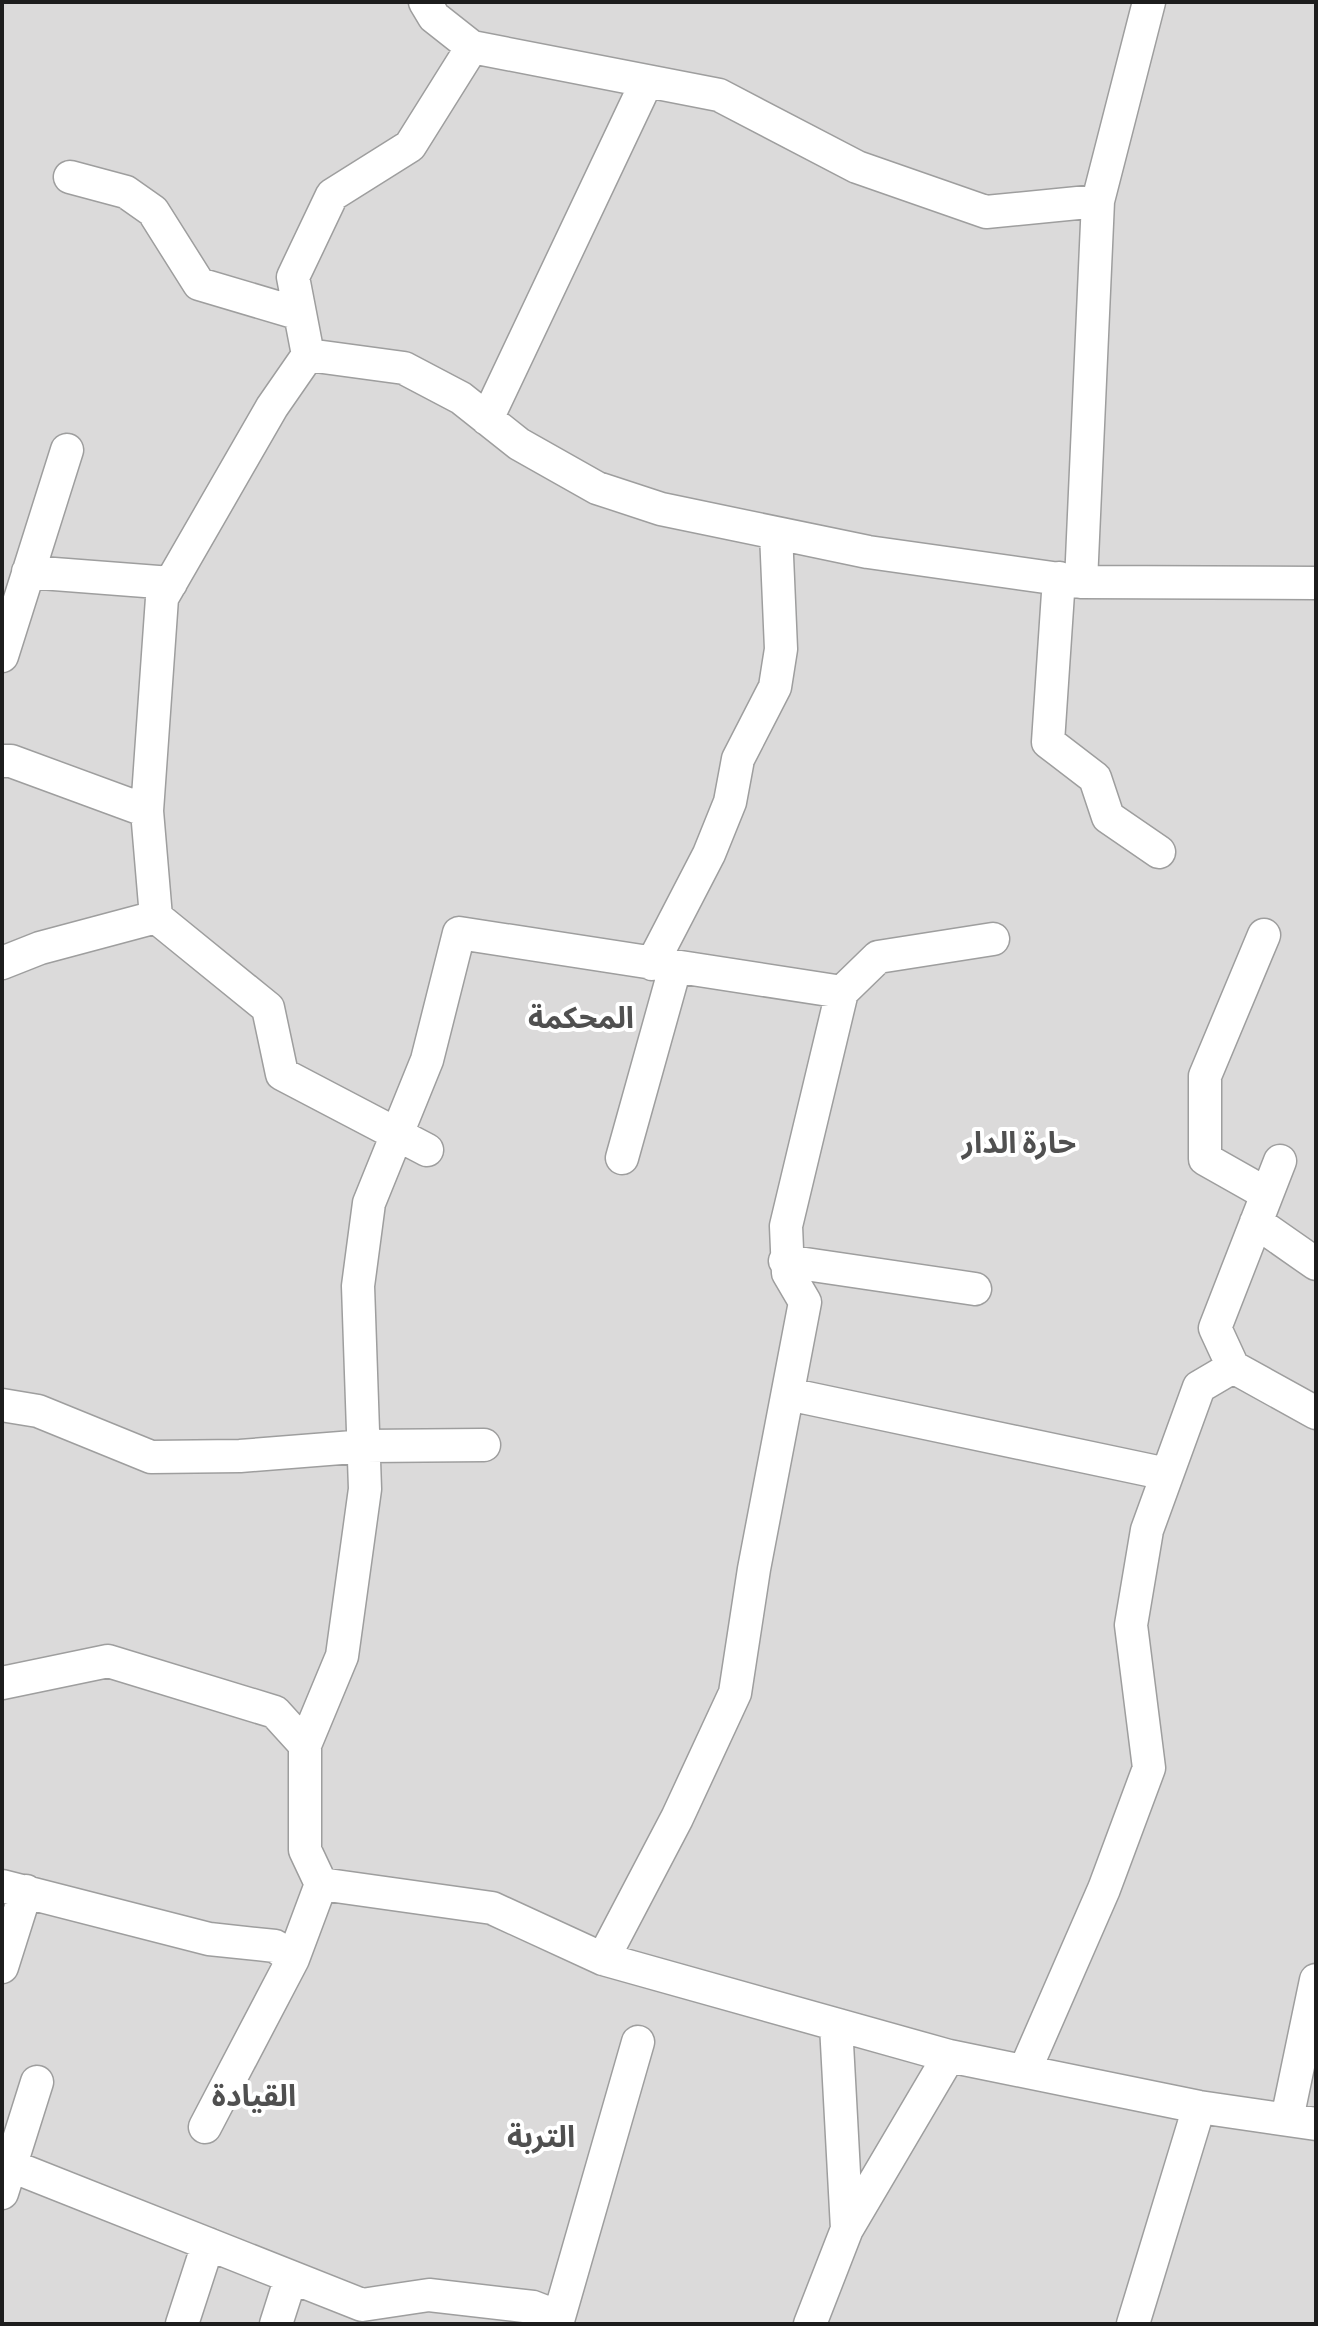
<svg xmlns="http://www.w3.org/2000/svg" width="1318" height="2326" font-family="Manrope,'Noto Sans Arabic',sans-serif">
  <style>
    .residential { fill: #dbdada }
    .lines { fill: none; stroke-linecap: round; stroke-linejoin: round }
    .street-casing { stroke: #9e9e9e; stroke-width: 35 }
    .street { stroke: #fff; stroke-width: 32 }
    .labels { text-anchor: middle; stroke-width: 8; stroke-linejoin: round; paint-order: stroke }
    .district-label { font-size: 30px; font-weight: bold; fill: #505050; stroke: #fff }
  </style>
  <rect width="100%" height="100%" fill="#eee9e4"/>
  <!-- residential -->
  <path class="residential" d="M 2,2 L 1316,2 L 1316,2324 L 2,2324 Z"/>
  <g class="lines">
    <!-- street casing -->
    <g class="street-casing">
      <path id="street" d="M 425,2 L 434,17 L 472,47 L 719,95 L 857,167 L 986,212 L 1098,201
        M 70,177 L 126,192 L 153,211 L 199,284 L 300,314
        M 308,355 L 293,277 L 332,195 L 410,146 L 472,47
        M 487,419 L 647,81
        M 28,572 L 171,583
        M 1059,578 L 1048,742 L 1095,778 L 1108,817 L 1159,852
        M 1081,582 L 1098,201 L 1149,2
        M 2,656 L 67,450
        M 2,761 L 11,761 L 147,811
        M 1264,935 L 1205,1076 L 1205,1159 L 1267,1194
        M 2,963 L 40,948 L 156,917
        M 652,964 L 709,854 L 730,802 L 738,759 L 775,687 L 781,649 L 776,533
        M 427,1150 L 282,1074 L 268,1008 L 156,917 L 147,811 L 162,598 L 272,407 L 308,355 L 404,368 L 461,398 L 519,444 L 597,488 L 661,509 L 868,552 L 1081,582 L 1316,583
        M 622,1158 L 675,968
        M 1280,1161 L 1215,1328 L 1233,1367 L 1316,1413
        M 1256,1222 L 1316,1264
        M 785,1261 L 975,1289
        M 788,1394 L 1167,1474
        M 2,1405 L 38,1411 L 151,1457 L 240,1456 L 366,1446 L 484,1445
        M 2,1683 L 108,1661 L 275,1712 L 305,1745 L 305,1850 L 321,1884 L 492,1908 L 603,1959 L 949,2056
        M 305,1745 L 342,1656 L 365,1489 L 358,1286 L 369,1203 L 427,1060 L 459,933 L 842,992
        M 2,1886 L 209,1939 L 275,1946 L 293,1959
        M 603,1959 L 677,1818 L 735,1693 L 754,1569 L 805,1302 L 788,1273 L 786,1226 L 842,992 L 878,957 L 993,939
        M 2,1967 L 26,1891
        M 836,2025 L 847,2229
        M 1025,2070 L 1104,1889 L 1149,1768 L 1131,1625 L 1147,1530 L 1199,1387 L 1233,1367
        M 1287,2119 L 1316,1980
        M 205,2127 L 293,1959 L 321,1884
        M 2,2166 L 19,2169 L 362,2305 L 429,2295 L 533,2307 L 559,2317
        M 2,2193 L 37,2082
        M 182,2324 L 208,2244
        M 276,2324 L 291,2277
        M 557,2324 L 638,2042
        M 810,2324 L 847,2229 L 949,2056 L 1199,2107 L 1316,2124
        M 1133,2324 L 1199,2107"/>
    </g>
    <!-- street -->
    <use href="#street" class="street"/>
  </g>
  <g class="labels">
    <!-- district labels -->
    <g class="district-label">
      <text x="581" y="1028">المحكمة</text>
      <text x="1019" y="1153">حارة الدار</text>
      <text x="254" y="2106">القيادة</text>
      <text x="541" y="2147">التربة</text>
    </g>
  </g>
  <!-- border -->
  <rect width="1318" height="2326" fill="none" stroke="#1d1d1d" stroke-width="8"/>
</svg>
